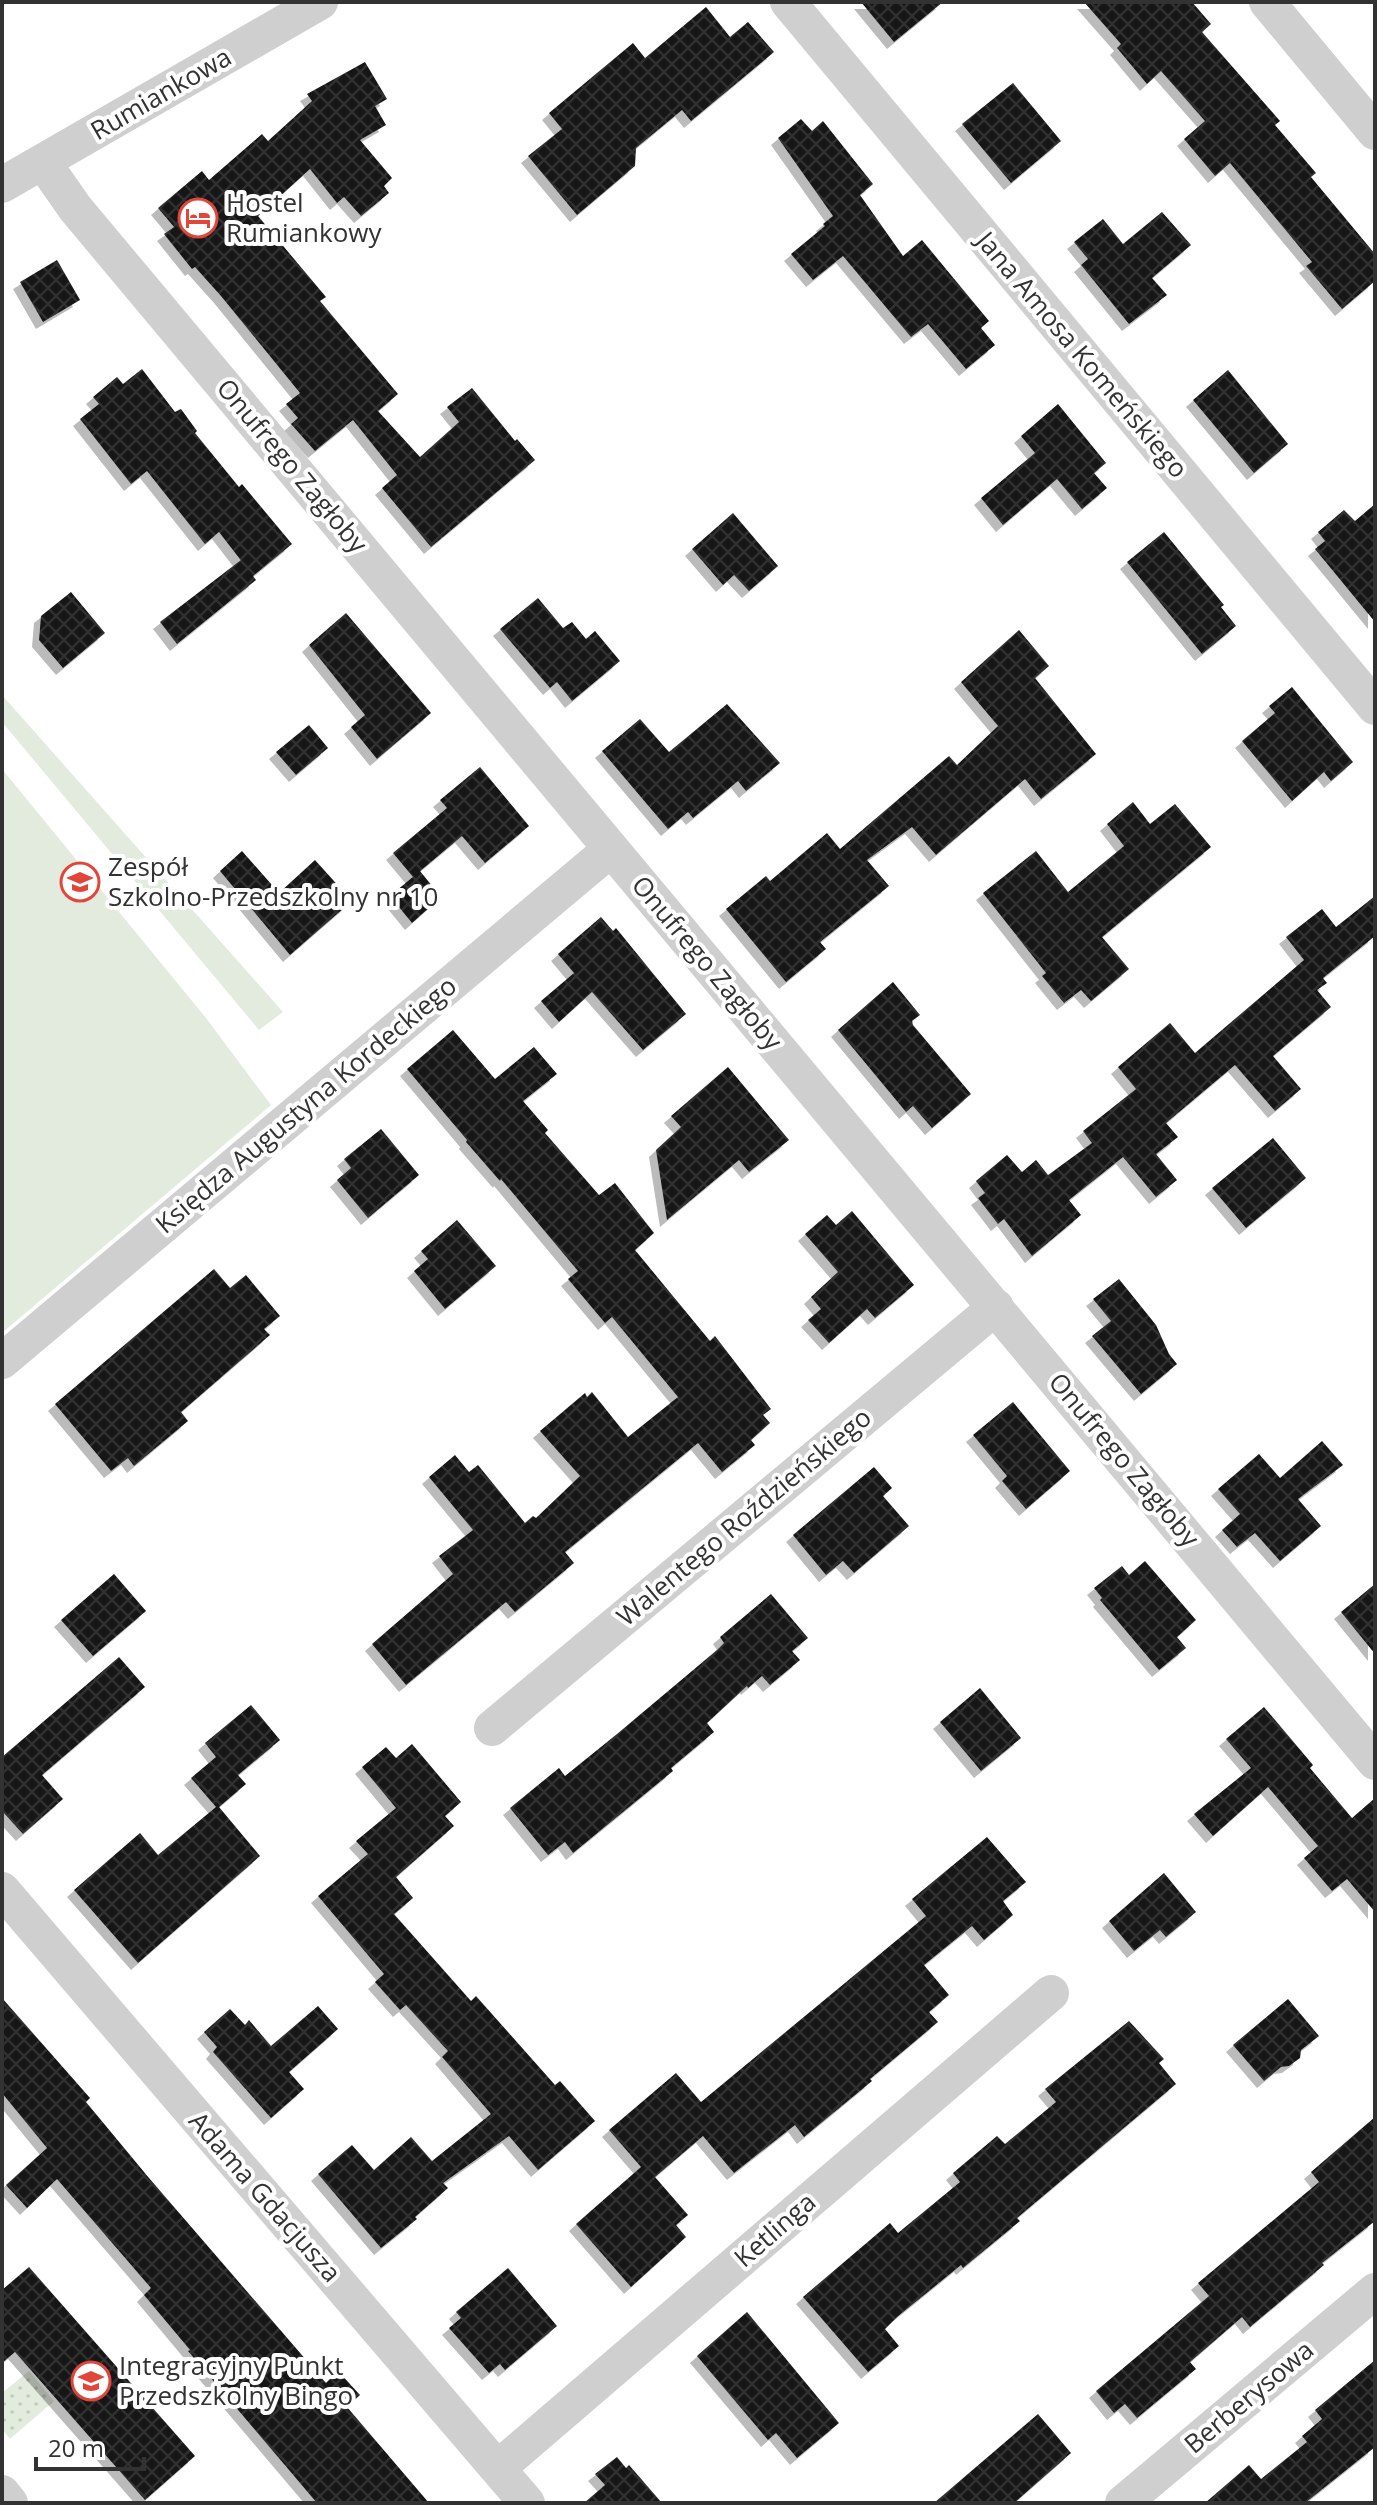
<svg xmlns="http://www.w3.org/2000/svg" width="1377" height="2505" font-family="'Open Sans',sans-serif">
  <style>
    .grass { fill: #e3ebde }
    .park { fill: url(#park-dots) }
    .building { fill: url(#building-cross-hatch); filter: url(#shadow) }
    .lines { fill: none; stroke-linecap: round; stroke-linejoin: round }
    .street { stroke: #cfcfcf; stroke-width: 36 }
    .labels { text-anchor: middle; stroke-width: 8; stroke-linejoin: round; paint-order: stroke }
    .street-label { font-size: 26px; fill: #323232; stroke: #fff }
    .poi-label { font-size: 26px; fill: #323232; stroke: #fff; text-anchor: start }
  </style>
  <defs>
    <pattern id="park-dots" width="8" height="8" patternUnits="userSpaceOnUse" patternTransform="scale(2)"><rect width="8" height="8" fill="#e3ebde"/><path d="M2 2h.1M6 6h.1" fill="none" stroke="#c3cabf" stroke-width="1.8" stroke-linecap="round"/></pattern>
    <pattern id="building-cross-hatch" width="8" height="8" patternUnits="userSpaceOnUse" patternTransform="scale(2)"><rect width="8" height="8" fill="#191919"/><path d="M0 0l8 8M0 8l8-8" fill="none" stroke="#323232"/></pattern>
    <filter id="shadow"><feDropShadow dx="-7" dy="7" stdDeviation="0" flood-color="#0004"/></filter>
  </defs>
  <rect width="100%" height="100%" fill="#fff"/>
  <!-- grass -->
  <path class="grass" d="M 2,695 L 283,1012 L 259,1030 L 2,722 Z
    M 2,769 L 206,1018 L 271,1105 L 2,1333 Z"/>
  <!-- park -->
  <path class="park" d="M 29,2371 L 54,2401 L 10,2439 L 2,2429 L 2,2393 Z"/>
  <!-- building -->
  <path class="building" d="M 861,2 L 943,2 L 894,42 Z
    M 1084,2 L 1192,2 L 1211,24 L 1202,32 L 1280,121 L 1275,125 L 1316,173 L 1311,177 L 1375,254 L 1375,281 L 1342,309 L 1306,266 L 1312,262 L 1230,163 L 1215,176 L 1184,139 L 1205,121 L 1161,71 L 1147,84 L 1117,48 L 1121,44 Z
    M 706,7 L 730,37 L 748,22 L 774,52 L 691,121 L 682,110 L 636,148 L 635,166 L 577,215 L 528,156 L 562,129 L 549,113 L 633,43 L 645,58 Z
    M 365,62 L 387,99 L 375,106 L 386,125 L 360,140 L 392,178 L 384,186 L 389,193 L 361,216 L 344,197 L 337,203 L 310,169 L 258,216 L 326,297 L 320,301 L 398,394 L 378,411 L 420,457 L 459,422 L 447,407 L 472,388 L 515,441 L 517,439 L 535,460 L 431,547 L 382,488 L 397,475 L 353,420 L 315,451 L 291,424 L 298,418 L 286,404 L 300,393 L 221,296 L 195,267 L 192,269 L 164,234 L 174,227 L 158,208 L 202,171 L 209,180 L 262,134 L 268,141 L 312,101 L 307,94 Z
    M 1013,83 L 1061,141 L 1011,183 L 962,124 Z
    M 801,119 L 812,131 L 823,121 L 873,184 L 860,195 L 903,256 L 922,240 L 989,321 L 981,328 L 995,345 L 966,369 L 928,324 L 911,337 L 843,256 L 813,280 L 791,254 L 825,226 L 823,224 L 833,216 L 778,138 Z
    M 1162,212 L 1191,245 L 1152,278 L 1167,295 L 1129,324 L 1081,265 L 1088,259 L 1074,242 L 1103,219 L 1123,244 Z
    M 57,260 L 80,300 L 43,322 L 20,282 Z
    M 142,369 L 175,412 L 181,409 L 197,431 L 195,433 L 239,487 L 242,484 L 292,544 L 253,576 L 219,532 L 205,544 L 147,471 L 131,484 L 80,419 L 99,404 L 93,397 L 117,377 L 123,384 Z
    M 1228,370 L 1288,444 L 1254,473 L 1193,400 Z
    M 1058,404 L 1106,463 L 1094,473 L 1107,488 L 1082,509 L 1057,479 L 1003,525 L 981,498 L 1035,453 L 1021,436 Z
    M 1375,504 L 1375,622 L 1315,549 L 1325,541 L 1318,532 L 1344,510 L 1355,521 Z
    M 733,513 L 778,566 L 749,591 L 734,575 L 723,585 L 692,549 Z
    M 1164,532 L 1224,605 L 1221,607 L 1236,626 L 1202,654 L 1127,562 Z
    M 241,560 L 256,580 L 177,644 L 160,622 Z
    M 71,592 L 105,633 L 63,668 L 39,640 L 41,616 Z
    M 538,598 L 563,628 L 572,622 L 586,639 L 595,631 L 620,661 L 572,701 L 557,682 L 550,688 L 500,629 Z
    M 346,613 L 431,713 L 377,759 L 351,727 L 365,715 L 309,645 Z
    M 1019,630 L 1049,666 L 1035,678 L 1096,754 L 1041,799 L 1025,779 L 936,855 L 912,827 L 867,860 L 889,886 L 820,942 L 826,949 L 786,982 L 726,909 L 766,876 L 770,881 L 827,833 L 840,849 L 949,756 L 957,765 L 998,726 L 961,682 Z
    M 1292,687 L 1353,762 L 1331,781 L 1324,772 L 1292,801 L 1242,741 L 1275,713 L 1269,706 Z
    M 727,704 L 780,763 L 746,791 L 738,781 L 693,818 L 688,812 L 668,829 L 602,751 L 640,719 L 669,752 Z
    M 309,725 L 328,748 L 296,775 L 276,752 Z
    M 480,767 L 529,826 L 485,863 L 462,836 L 413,877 L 393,853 L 447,808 L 440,800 Z
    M 1133,802 L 1150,824 L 1175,804 L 1211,847 L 1102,937 L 1129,969 L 1091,1001 L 1081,990 L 1064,1003 L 1042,976 L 1046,973 L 983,893 L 1036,851 L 1068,892 L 1124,846 L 1107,824 Z
    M 242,851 L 279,893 L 315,860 L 352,901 L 290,955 L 220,871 Z
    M 420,871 L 441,897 L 412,923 L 390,896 Z
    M 1375,896 L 1375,936 L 1323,978 L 1327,983 L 1317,990 L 1331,1007 L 1273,1056 L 1301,1089 L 1275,1111 L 1235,1065 L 1166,1123 L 1178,1137 L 1156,1154 L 1177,1180 L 1156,1197 L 1123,1157 L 1069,1200 L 1081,1215 L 1032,1256 L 1004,1219 L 998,1224 L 978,1198 L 985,1193 L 976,1181 L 1007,1155 L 1022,1172 L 1036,1160 L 1048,1175 L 1092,1143 L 1083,1131 L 1136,1089 L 1118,1067 L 1170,1023 L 1195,1053 L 1304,960 L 1286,937 L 1322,909 L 1336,927 Z
    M 601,917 L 613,931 L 616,928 L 686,1014 L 643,1050 L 592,992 L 559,1022 L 541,1001 L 574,973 L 558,954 Z
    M 893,982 L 920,1015 L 912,1021 L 913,1025 L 971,1094 L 932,1128 L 913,1106 L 906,1112 L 838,1030 Z
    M 453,1030 L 495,1079 L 534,1047 L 557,1074 L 523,1101 L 548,1130 L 545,1133 L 599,1195 L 615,1183 L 654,1233 L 635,1250 L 710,1341 L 715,1336 L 771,1409 L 763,1415 L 770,1423 L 751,1440 L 755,1445 L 722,1472 L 698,1443 L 565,1552 L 574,1563 L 515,1612 L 506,1602 L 406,1685 L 372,1644 L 453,1574 L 439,1556 L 473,1530 L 429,1477 L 455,1455 L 469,1472 L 478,1465 L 525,1523 L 533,1516 L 536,1518 L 580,1476 L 540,1431 L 585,1393 L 587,1397 L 592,1392 L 628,1437 L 678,1397 L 612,1317 L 605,1323 L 568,1279 L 578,1271 L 501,1179 L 500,1181 L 466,1142 L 467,1140 L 407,1069 Z
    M 728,1067 L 789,1140 L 749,1172 L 739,1160 L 667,1220 L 656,1150 L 681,1127 L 671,1116 Z
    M 381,1129 L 419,1175 L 368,1218 L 337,1180 L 351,1168 L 344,1159 Z
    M 1273,1138 L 1306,1178 L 1246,1228 L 1212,1188 Z
    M 852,1211 L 914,1285 L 875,1318 L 867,1309 L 829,1343 L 808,1320 L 821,1309 L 811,1297 L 838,1272 L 805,1234 L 827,1215 L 836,1225 Z
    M 457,1220 L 496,1266 L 445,1309 L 414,1271 L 428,1259 L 421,1251 Z
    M 214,1269 L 230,1288 L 246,1275 L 280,1316 L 264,1329 L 270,1335 L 181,1412 L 188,1421 L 134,1466 L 128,1458 L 111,1471 L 55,1404 Z
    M 1119,1279 L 1156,1325 L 1169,1354 L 1177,1364 L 1141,1394 L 1092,1336 L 1111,1321 L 1093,1299 Z
    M 1013,1402 L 1070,1471 L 1026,1509 L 1002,1481 L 1007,1476 L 973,1435 Z
    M 1322,1441 L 1343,1465 L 1298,1499 L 1321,1526 L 1280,1561 L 1255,1533 L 1237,1547 L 1222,1530 L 1240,1514 L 1218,1489 L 1259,1454 L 1280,1478 Z
    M 874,1467 L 892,1488 L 883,1496 L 909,1526 L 854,1573 L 843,1561 L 826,1575 L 793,1535 Z
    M 1145,1561 L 1196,1620 L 1177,1637 L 1186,1648 L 1159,1670 L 1100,1600 L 1102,1598 L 1094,1588 L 1122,1566 L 1129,1575 Z
    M 114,1574 L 146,1611 L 93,1656 L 61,1620 Z
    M 1375,1584 L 1375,1654 L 1341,1612 Z
    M 771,1594 L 808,1638 L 792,1651 L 800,1660 L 770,1685 L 762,1676 L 748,1688 L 747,1686 L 707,1723 L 714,1732 L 671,1768 L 673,1771 L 573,1853 L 565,1842 L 548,1855 L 510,1808 L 559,1768 L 565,1776 L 617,1734 L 717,1650 L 724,1643 L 720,1637 Z
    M 119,1657 L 145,1687 L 42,1775 L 63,1799 L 23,1834 L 2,1811 L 2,1757 Z
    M 980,1688 L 1021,1738 L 981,1771 L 940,1722 Z
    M 251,1705 L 280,1740 L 238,1775 L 246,1784 L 219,1807 L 260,1856 L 138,1963 L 74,1890 L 140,1833 L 158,1855 L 216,1807 L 191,1778 L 216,1757 L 205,1743 Z
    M 1264,1707 L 1313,1765 L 1310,1768 L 1352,1818 L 1375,1798 L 1375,1912 L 1347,1879 L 1332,1891 L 1304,1858 L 1318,1846 L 1268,1787 L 1213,1836 L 1194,1814 L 1251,1768 L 1226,1739 Z
    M 412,1744 L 461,1802 L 445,1816 L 454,1826 L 396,1877 L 413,1898 L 394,1914 L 471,2001 L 476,1996 L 555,2085 L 560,2081 L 595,2121 L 538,2170 L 509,2136 L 443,2183 L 448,2188 L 415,2217 L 417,2219 L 381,2248 L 318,2174 L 352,2145 L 374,2170 L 411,2137 L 432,2161 L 491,2114 L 442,2057 L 448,2051 L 406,2005 L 400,2010 L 375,1982 L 384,1974 L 318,1896 L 368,1854 L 356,1841 L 396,1808 L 362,1767 L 386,1747 L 396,1758 Z
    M 987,1837 L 1026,1882 L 1003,1901 L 1013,1915 L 984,1940 L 972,1926 L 924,1965 L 949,1995 L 929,2012 L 938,2022 L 870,2079 L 872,2081 L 804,2137 L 795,2125 L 734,2173 L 703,2136 L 655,2177 L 688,2215 L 676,2225 L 686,2237 L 631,2287 L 576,2224 L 641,2167 L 609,2130 L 676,2073 L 701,2102 L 926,1916 L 912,1899 Z
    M 1164,1873 L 1196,1912 L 1166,1937 L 1160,1930 L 1134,1951 L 1109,1921 Z
    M 2,1998 L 90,2098 L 86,2102 L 149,2178 L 326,2383 L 338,2371 L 360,2395 L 347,2407 L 429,2503 L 317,2503 L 188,2351 L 190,2350 L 144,2295 L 151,2288 L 57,2179 L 27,2208 L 6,2185 L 47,2148 L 2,2093 Z
    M 1288,1999 L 1319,2036 L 1301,2050 L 1300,2058 L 1289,2066 L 1281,2067 L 1264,2081 L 1233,2045 Z
    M 318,2006 L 338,2029 L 289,2072 L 304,2089 L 271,2118 L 213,2052 L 217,2047 L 204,2032 L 230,2009 L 245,2025 L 249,2020 L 271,2046 Z
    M 1129,2021 L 1164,2059 L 1159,2063 L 1176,2084 L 1017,2218 L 1020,2221 L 963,2268 L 961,2265 L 897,2317 L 885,2329 L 899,2346 L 868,2372 L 803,2297 L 890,2223 L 898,2233 L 960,2182 L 953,2173 L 997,2136 L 1005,2144 L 1056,2102 L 1045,2089 Z
    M 1375,2117 L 1375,2221 L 1322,2263 L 1324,2265 L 1250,2327 L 1242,2317 L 1190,2362 L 1196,2369 L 1137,2418 L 1125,2404 L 1114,2413 L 1096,2391 L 1209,2296 L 1198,2283 L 1319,2182 L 1311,2172 Z
    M 29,2267 L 195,2456 L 145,2500 L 15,2352 L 2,2363 L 2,2290 Z
    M 508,2268 L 557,2326 L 505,2370 L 500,2364 L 489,2373 L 449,2328 L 461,2318 L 456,2312 Z
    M 747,2312 L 839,2423 L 797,2458 L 776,2433 L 768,2440 L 697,2356 Z
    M 1375,2360 L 1375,2447 L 1305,2503 L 1205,2503 L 1249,2465 L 1261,2479 L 1307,2442 L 1302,2436 L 1322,2419 L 1315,2410 Z
    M 1038,2414 L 1071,2453 L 1014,2503 L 934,2503 Z
    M 617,2457 L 626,2468 L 629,2465 L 662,2503 L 584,2503 L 605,2485 L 595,2474 Z"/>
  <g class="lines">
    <!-- street -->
    <path class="street" d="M 788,2 L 1375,707
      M 1267,2 L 1375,132
      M 43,162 L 75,208 L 1375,1762
      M 2,185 L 320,2
      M 2,1361 L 611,849
      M 492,1728 L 996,1307
      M 2,1890 L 527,2503
      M 498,2468 L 1051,1993
      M 2,2493 L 10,2503
      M 1123,2503 L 1375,2291"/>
  </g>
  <!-- icons -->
  <defs>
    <g id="hotel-ring" transform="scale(2)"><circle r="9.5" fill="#fff" stroke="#e2463a" stroke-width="1.5"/><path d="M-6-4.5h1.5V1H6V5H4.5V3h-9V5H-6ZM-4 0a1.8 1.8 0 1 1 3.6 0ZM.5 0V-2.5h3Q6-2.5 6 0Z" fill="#e2463a"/></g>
    <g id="school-ring" transform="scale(2)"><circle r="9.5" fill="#fff" stroke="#e2463a" stroke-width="1.5"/><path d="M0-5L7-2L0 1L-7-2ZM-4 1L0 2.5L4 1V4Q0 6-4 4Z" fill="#e2463a"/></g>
  </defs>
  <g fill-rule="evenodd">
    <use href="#hotel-ring" x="198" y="218"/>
    <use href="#school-ring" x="80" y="882"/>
    <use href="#school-ring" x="91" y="2381"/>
  </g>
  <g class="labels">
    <!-- street labels -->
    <g class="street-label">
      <text transform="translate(161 94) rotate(-30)" y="9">Rumiankowa</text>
      <text transform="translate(1082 355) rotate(50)" y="9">Jana Amosa Komeńskiego</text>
      <text transform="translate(292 466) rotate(50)" y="9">Onufrego Zagłoby</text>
      <text transform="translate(707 963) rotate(50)" y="9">Onufrego Zagłoby</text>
      <text transform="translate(306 1105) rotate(-40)" y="9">Księdza Augustyna Kordeckiego</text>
      <text transform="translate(1124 1460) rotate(50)" y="9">Onufrego Zagłoby</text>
      <text transform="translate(744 1517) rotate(-40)" y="9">Walentego Roździeńskiego</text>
      <text transform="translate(265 2197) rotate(49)" y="9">Adama Gdacjusza</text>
      <text transform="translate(775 2230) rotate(-41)" y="9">Ketlinga</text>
      <text transform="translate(1249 2397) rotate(-40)" y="9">Berberysowa</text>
    </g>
    <!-- poi labels -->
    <g class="poi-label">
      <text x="226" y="212">Hostel<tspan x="226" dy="30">Rumiankowy</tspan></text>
      <text x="108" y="876">Zespół<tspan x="108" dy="30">Szkolno-Przedszkolny nr 10</tspan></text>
      <text x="119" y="2375">Integracyjny Punkt<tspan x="119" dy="30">Przedszkolny Bingo</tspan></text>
    </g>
  </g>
  <!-- border -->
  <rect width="1377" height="2505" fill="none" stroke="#323232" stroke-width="8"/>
  <!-- scale -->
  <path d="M36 2457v12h108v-12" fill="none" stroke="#323232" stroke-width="4"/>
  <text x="48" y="2457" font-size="24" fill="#323232" stroke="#ffffff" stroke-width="6" paint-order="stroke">20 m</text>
</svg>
